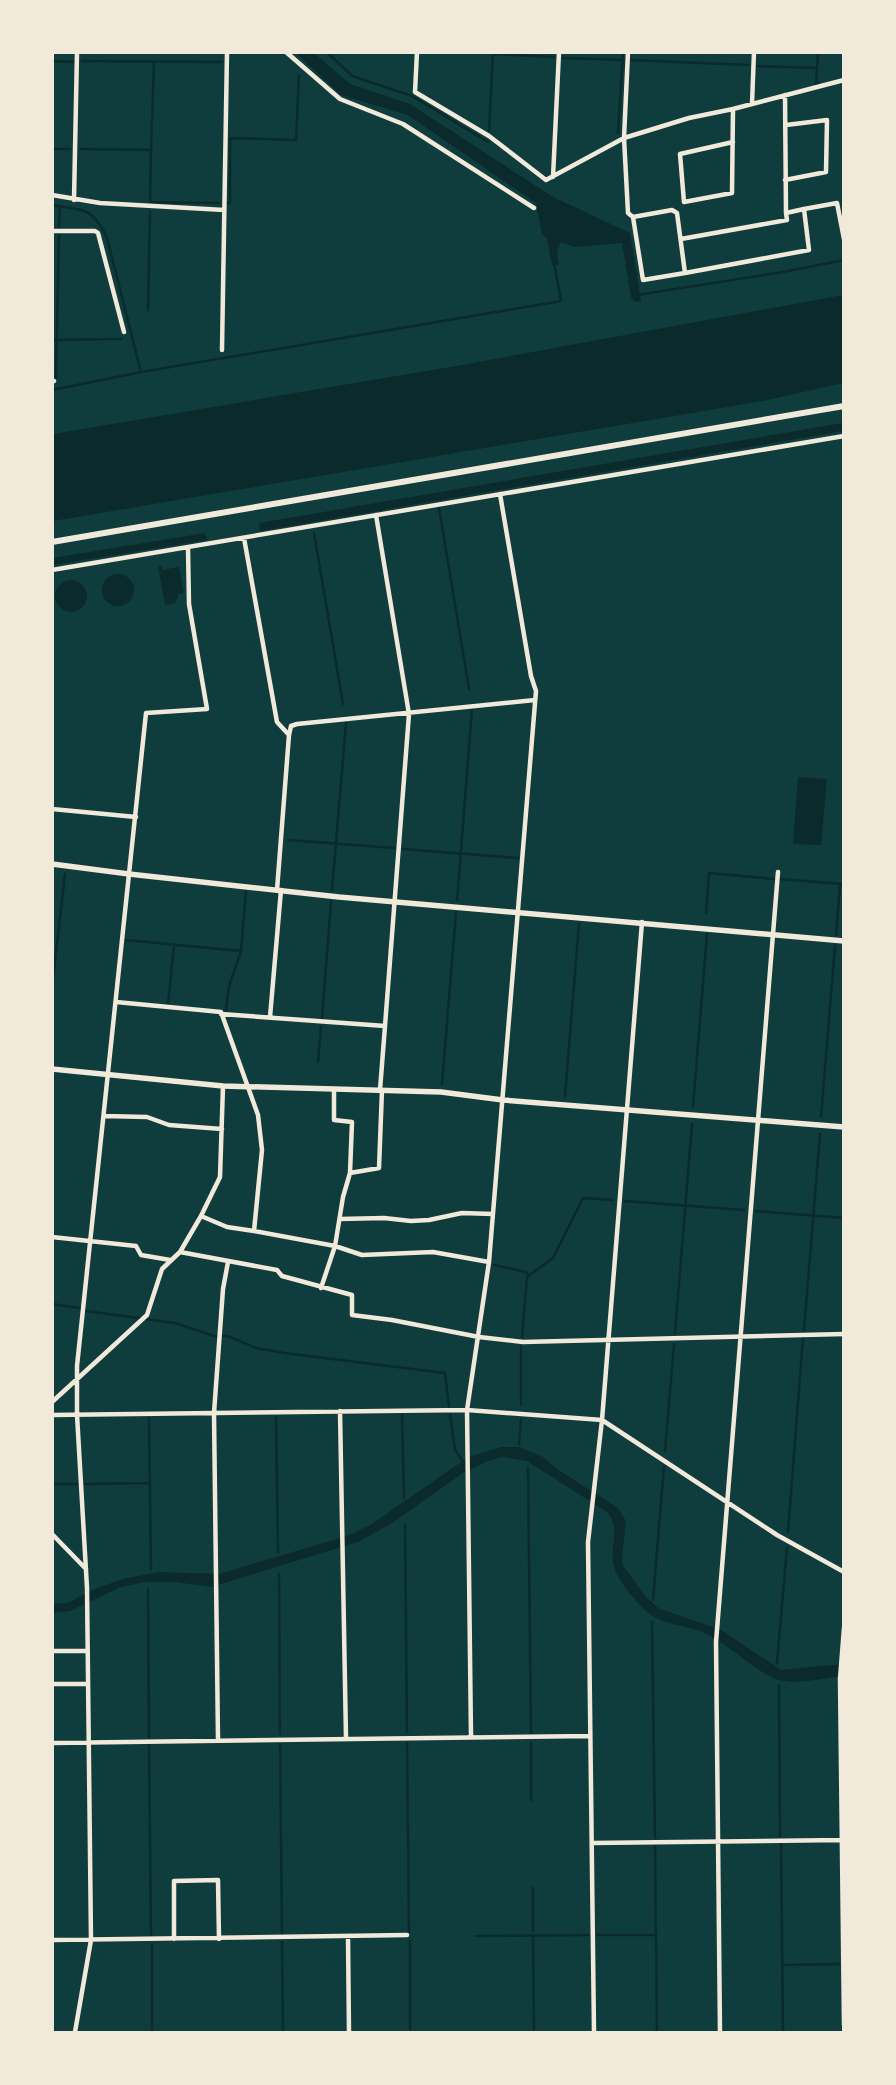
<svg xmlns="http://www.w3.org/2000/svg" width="896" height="2085" font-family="'Work Sans',sans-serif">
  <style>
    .water { fill: #0a2a2b }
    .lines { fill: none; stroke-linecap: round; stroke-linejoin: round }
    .stream { stroke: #0a2a2b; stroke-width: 2.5 }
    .minor { stroke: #f1e9da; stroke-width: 4.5 }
    .tertiary { stroke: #f1e9da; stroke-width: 5.5 }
    .secondary { stroke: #f1e9da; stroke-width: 6 }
  </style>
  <rect width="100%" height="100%" fill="#0f3d3e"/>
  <!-- water -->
  <path class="water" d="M 296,53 L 314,53 L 350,84 L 410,104 L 553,197 L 630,233 L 641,301 L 635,302 L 631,298 L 622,243 L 574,247 L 561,242 L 557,252 L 559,265 L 553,266 L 551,261 L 547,239 L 542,234 L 536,203 L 408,115 L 341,95 Z
    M 843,295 L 843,383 L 763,401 L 53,521 L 53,434 L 462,365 Z
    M 843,423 L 843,431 L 260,531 L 259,523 Z
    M 205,533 L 207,540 L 53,565 L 53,558 Z
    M 162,566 L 162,570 L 179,567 L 184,593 L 178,594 L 176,603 L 165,605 L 158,567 Z
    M102 590a16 16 0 1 1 32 0a16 16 0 1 1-32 0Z
    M55 596a16 16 0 1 1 32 0a16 16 0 1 1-32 0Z
    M 798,777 L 827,779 L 821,845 L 793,844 Z
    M 501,1447 L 519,1447 L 543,1457 L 557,1469 L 618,1508 L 626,1521 L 622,1560 L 624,1567 L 646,1597 L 658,1608 L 721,1630 L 781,1670 L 843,1664 L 843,1676 C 824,1678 798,1685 779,1680 C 758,1674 728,1643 704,1633 C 687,1625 662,1625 647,1612 C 637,1603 625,1588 618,1576 C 604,1552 624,1530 607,1512 L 527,1461 L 502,1457 L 488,1461 L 463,1473 L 392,1523 L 358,1542 L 211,1587 L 176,1582 L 146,1582 L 121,1587 L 70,1611 L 53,1613 L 52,1604 L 68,1603 L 92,1590 L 123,1579 L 158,1572 L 219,1574 L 347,1536 L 370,1525 L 460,1463 L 472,1456 Z"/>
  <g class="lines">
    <!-- stream -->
    <path class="stream" d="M 327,52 L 352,76 L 412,96 L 488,142
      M 818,52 L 816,84 L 819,83
      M 493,54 L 554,57
      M 563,58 L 623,60
      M 631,60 L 749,65
      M 52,61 L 73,62
      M 82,61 L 222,62
      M 757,66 L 817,68
      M 489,131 L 493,52
      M 618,133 L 623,52
      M 52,149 L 70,149
      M 81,149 L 151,150 L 150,202 L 219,203
      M 151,150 L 154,62
      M 227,203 L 230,203 L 230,138 L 296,140 L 299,75
      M 52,205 C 84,211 92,206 107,238 L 141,372
      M 59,227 L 60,206
      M 637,295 L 783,272 L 844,260
      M 148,310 L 150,212
      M 52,340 L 121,339
      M 56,378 L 59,235
      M 52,390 L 141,372 L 561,301 L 554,262
      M 439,508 L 469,689
      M 314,533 L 343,704
      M 288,840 L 394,848
      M 403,849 L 518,858
      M 779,879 L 844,884
      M 332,890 L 346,723
      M 457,901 L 472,710
      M 706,913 L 709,873 L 774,879
      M 836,935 L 840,884
      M 126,940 L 241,951
      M 52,988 L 65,874
      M 168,1005 L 174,945
      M 226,1010 L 229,986 L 241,951 L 246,891
      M 322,1018 L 331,902
      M 318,1062 L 321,1026
      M 442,1084 L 456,913
      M 565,1096 L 579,924
      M 693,1107 L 707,934
      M 821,1117 L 835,946
      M 625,1201 L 744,1210
      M 756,1211 L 844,1218
      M 494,1265 L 526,1272 L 529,1275
      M 52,1304 L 80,1308 L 86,1311 L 175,1323 L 214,1336 L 228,1336 L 256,1348 L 284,1353 L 445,1373 L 449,1406
      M 804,1330 L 820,1134
      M 675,1333 L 692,1124
      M 522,1337 L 527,1277 L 553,1258 L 583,1198 L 613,1200
      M 521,1347 L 521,1405
      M 402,1415 L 404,1498
      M 450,1415 L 455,1450 L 464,1463
      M 276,1417 L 278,1552
      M 149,1418 L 151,1569
      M 519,1444 L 521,1419
      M 665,1451 L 674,1344
      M 528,1468 L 531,1733
      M 52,1484 L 78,1484
      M 85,1484 L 150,1483
      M 405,1524 L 407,1732
      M 788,1532 L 803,1338
      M 279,1574 L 280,1734
      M 148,1589 L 149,1737
      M 653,1600 L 664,1466
      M 652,1622 L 655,1838
      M 777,1663 L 787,1547
      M 779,1685 L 780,1836
      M 407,1743 L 409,1932
      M 531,1743 L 531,1800
      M 280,1744 L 282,1934
      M 149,1745 L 151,1935
      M 781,1844 L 783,2032
      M 655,1846 L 657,2032
      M 533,1888 L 533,1931
      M 597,1935 L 655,1935
      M 475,1936 L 589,1935
      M 533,1937 L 534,2032
      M 410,1941 L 410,2032
      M 282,1942 L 283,2032
      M 152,1944 L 152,2032
      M 782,1965 L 839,1964"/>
    <!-- minor -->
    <path class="minor" d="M 286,52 L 340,99 L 403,124 L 534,208
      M 417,52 L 415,92 L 489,136 L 546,180 L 624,138 L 689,118 L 733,109 L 844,80
      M 628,52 L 624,138 L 628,213 L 633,217 L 643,280 L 685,273
      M 785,95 L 786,213
      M 752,104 L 754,52
      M 733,142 L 680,154 L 684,202 L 732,193 L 733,109
      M 553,177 L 559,52
      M 785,180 L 826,172 L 827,120 L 786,125
      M 52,195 L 100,203 L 224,210
      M 74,200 L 77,52
      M 633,217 L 672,210 L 677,213 L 685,273 L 809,250 L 804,209 L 837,203 L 844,239
      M 52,231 L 95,231 L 98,233 L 124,332
      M 681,239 L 787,220 L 786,213 L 804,209
      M 222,350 L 227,52
      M 52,382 L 54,381
      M 244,538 L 277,722 L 289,735 L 277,890
      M 52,570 L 844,436
      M 289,735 L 291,726 L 297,724 L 535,700
      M 52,809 L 136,817
      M 116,1002 L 221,1012 L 258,1115 L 262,1150 L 254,1231 L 335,1246 L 362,1255 L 433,1252 L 489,1262
      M 221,1014 L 385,1026 L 409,714 L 376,515
      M 270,1017 L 281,890
      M 380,1090 L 385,1026
      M 104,1116 L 147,1117 L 169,1125 L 222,1129
      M 350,1173 L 379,1168 L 382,1090
      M 201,1216 L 227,1227 L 254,1231
      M 340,1219 L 384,1218 L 411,1221 L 429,1220 L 462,1213 L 493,1214
      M 52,1237 L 136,1246 L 141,1255 L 170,1260
      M 180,1252 L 277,1270 L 282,1276 L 352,1295 L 352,1315 L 392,1320 L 479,1337 L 523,1342 L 844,1334
      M 321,1288 L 335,1246 L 343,1197 L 350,1173 L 352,1122 L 334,1120 L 334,1089
      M 52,1402 L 147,1315 L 162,1269 L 180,1252 L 201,1216 L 220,1177 L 223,1086
      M 340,1411 L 346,1738
      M 52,1415 L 467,1410 L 602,1420 L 777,1535 L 844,1572
      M 52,1534 L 86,1569
      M 844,1628 L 840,1679 L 844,2025
      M 52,1651 L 87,1651
      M 52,1684 L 87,1684
      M 471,1736 L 467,1410 L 489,1262 L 536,691 L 531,676 L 500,494
      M 218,1740 L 214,1413 L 223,1289 L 228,1262
      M 52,1743 L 590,1736
      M 592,1843 L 842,1840
      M 348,1937 L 349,2032
      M 174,1939 L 174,1881 L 218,1880 L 219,1939
      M 52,1940 L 407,1935
      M 75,2032 L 91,1940 L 87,1588 L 77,1415 L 77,1366 L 146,713 L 207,709 L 189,604 L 188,548
      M 594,2032 L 588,1542 L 602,1420 L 642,922
      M 720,2032 L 716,1642 L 778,872"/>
    <!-- tertiary -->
    <path class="tertiary" d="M 52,864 L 129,874 L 339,897 L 844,941
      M 52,1069 L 223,1086 L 441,1092 L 503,1100 L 844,1127"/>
    <!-- secondary -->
    <path class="secondary" d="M 52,542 L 844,406"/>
  </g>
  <!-- border -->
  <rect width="896" height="2085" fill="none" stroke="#f1e9da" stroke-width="108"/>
</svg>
